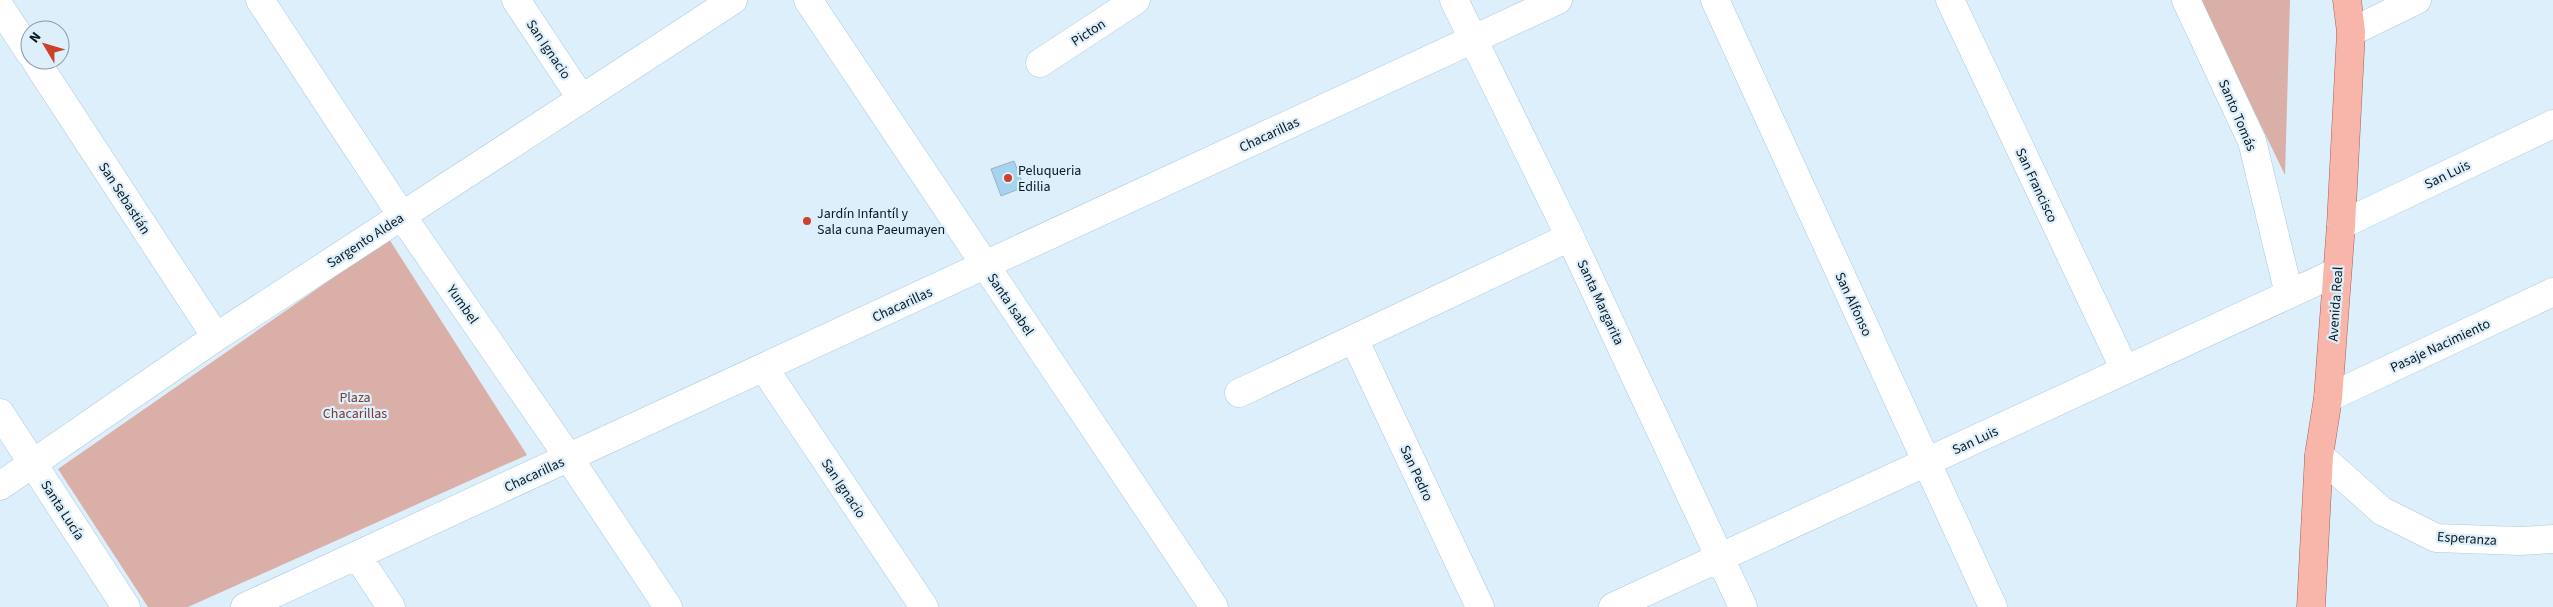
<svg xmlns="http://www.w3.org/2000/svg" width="2553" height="607" font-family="'Source Sans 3',sans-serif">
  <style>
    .green { fill: #d9afa7 }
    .building { fill: #a6d3ee; stroke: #96b5c8 }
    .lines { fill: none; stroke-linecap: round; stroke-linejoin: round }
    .minor-casing { stroke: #aacadd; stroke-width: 29 }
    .major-casing { stroke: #a35f55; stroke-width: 29 }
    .minor { stroke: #fff; stroke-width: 28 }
    .major { stroke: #f8b6aa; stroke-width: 28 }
    .poi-dot { fill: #cc402c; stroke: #dceffb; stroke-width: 2 }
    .labels { text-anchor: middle; stroke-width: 4.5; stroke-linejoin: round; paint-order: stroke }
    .street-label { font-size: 14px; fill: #0c181f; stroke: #dceffb }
    .poi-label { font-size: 14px; fill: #0c181f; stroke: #dceffb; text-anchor: start }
    .park-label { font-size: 14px; fill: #7b3c31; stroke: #dceffb }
  </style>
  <rect width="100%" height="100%" fill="#dceffb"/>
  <!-- green -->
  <path class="green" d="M 2200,0 L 2290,0 L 2285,175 Z
    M 389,239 L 527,455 L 188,607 L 148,607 L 58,469 Z"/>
  <!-- building -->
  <path class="building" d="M 1014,161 L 1024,187 L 1001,196 L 991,169 Z"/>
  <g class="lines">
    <!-- minor casing -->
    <g class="minor-casing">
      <path id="minor" d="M 260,0 L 402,216 L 569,458 L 668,607
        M 516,0 L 581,98
        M 808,0 L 1214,607
        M 1454,0 L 1570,237 L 1743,607
        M 1715,0 L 1993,607
        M 1950,0 L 2125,370
        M 2186,0 L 2252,141 L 2289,294
        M 0,7 L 30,53
        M 2351,32 L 2417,0
        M 35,60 L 216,337
        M 1040,63 L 1136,0
        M 2341,225 L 2553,124
        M 1354,339 L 1480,607
        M 764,368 L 924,607
        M 1239,393 L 1570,237
        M 2328,398 L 2553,292
        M 0,413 L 126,607
        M 2319,455 L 2382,511 L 2436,538 L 2520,541 L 2553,539
        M 0,486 L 216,337 L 733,0
        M 358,557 L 391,607
        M 245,607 L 1558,0
        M 1613,607 L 2337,272"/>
    </g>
    <!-- major casing -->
    <g class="major-casing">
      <path id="major" d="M 2311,607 L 2319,455 L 2328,398 L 2341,225 L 2351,32 L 2347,0"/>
    </g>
    <!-- minor -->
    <use href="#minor" class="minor"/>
    <!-- major -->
    <use href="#major" class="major"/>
  </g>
  <!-- markers -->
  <g class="poi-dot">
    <circle cx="1008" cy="178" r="5"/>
    <circle cx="807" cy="221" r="5"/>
  </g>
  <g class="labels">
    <!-- street labels -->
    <g class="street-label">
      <text transform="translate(1088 32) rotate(-33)" y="5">Picton</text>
      <text transform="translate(549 49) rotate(56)" y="5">San Ignacio</text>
      <text transform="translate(2238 115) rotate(67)" y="5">Santo Tomás</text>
      <text transform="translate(1269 134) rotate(-25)" y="5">Chacarillas</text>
      <text transform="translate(2447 174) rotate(-26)" y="5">San Luis</text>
      <text transform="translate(2037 185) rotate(65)" y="5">San Francisco</text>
      <text transform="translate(125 198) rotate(57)" y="5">San Sebastián</text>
      <text transform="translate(365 240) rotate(-33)" y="5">Sargento Aldea</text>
      <text transform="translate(1601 302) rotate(65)" y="5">Santa Margarita</text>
      <text transform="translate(463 304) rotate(55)" y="5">Yumbel</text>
      <text transform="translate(902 304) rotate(-25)" y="5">Chacarillas</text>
      <text transform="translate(1011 304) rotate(56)" y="5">Santa Isabel</text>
      <text transform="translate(1854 304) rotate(65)" y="5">San Alfonso</text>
      <text transform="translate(2335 304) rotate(-86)" y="5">Avenida Real</text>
      <text transform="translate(2440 345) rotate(-25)" y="5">Pasaje Nacimiento</text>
      <text transform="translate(1975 440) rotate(-25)" y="5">San Luis</text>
      <text transform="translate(1417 473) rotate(65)" y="5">San Pedro</text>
      <text transform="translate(534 474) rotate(-25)" y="5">Chacarillas</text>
      <text transform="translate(844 488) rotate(56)" y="5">San Ignacio</text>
      <text transform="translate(63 510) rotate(57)" y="5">Santa Lucía</text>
      <text transform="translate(2467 538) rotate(4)" y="5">Esperanza</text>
    </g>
    <!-- poi labels -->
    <g class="poi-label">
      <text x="1018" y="175">Peluqueria<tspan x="1018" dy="16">Edilia</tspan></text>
      <text x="817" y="218">Jardín Infantíl y<tspan x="817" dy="16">Sala cuna Paeumayen</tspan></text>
    </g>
    <!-- park labels -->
    <g class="park-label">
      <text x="355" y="402">Plaza<tspan x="355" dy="16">Chacarillas</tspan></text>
    </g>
  </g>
  <!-- north arrow -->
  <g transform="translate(45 45) rotate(308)"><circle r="24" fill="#dceffb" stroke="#8999a3"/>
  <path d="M0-4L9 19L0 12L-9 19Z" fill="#cc402c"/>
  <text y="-8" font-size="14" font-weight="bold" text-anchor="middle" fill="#0c181f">N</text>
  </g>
</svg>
